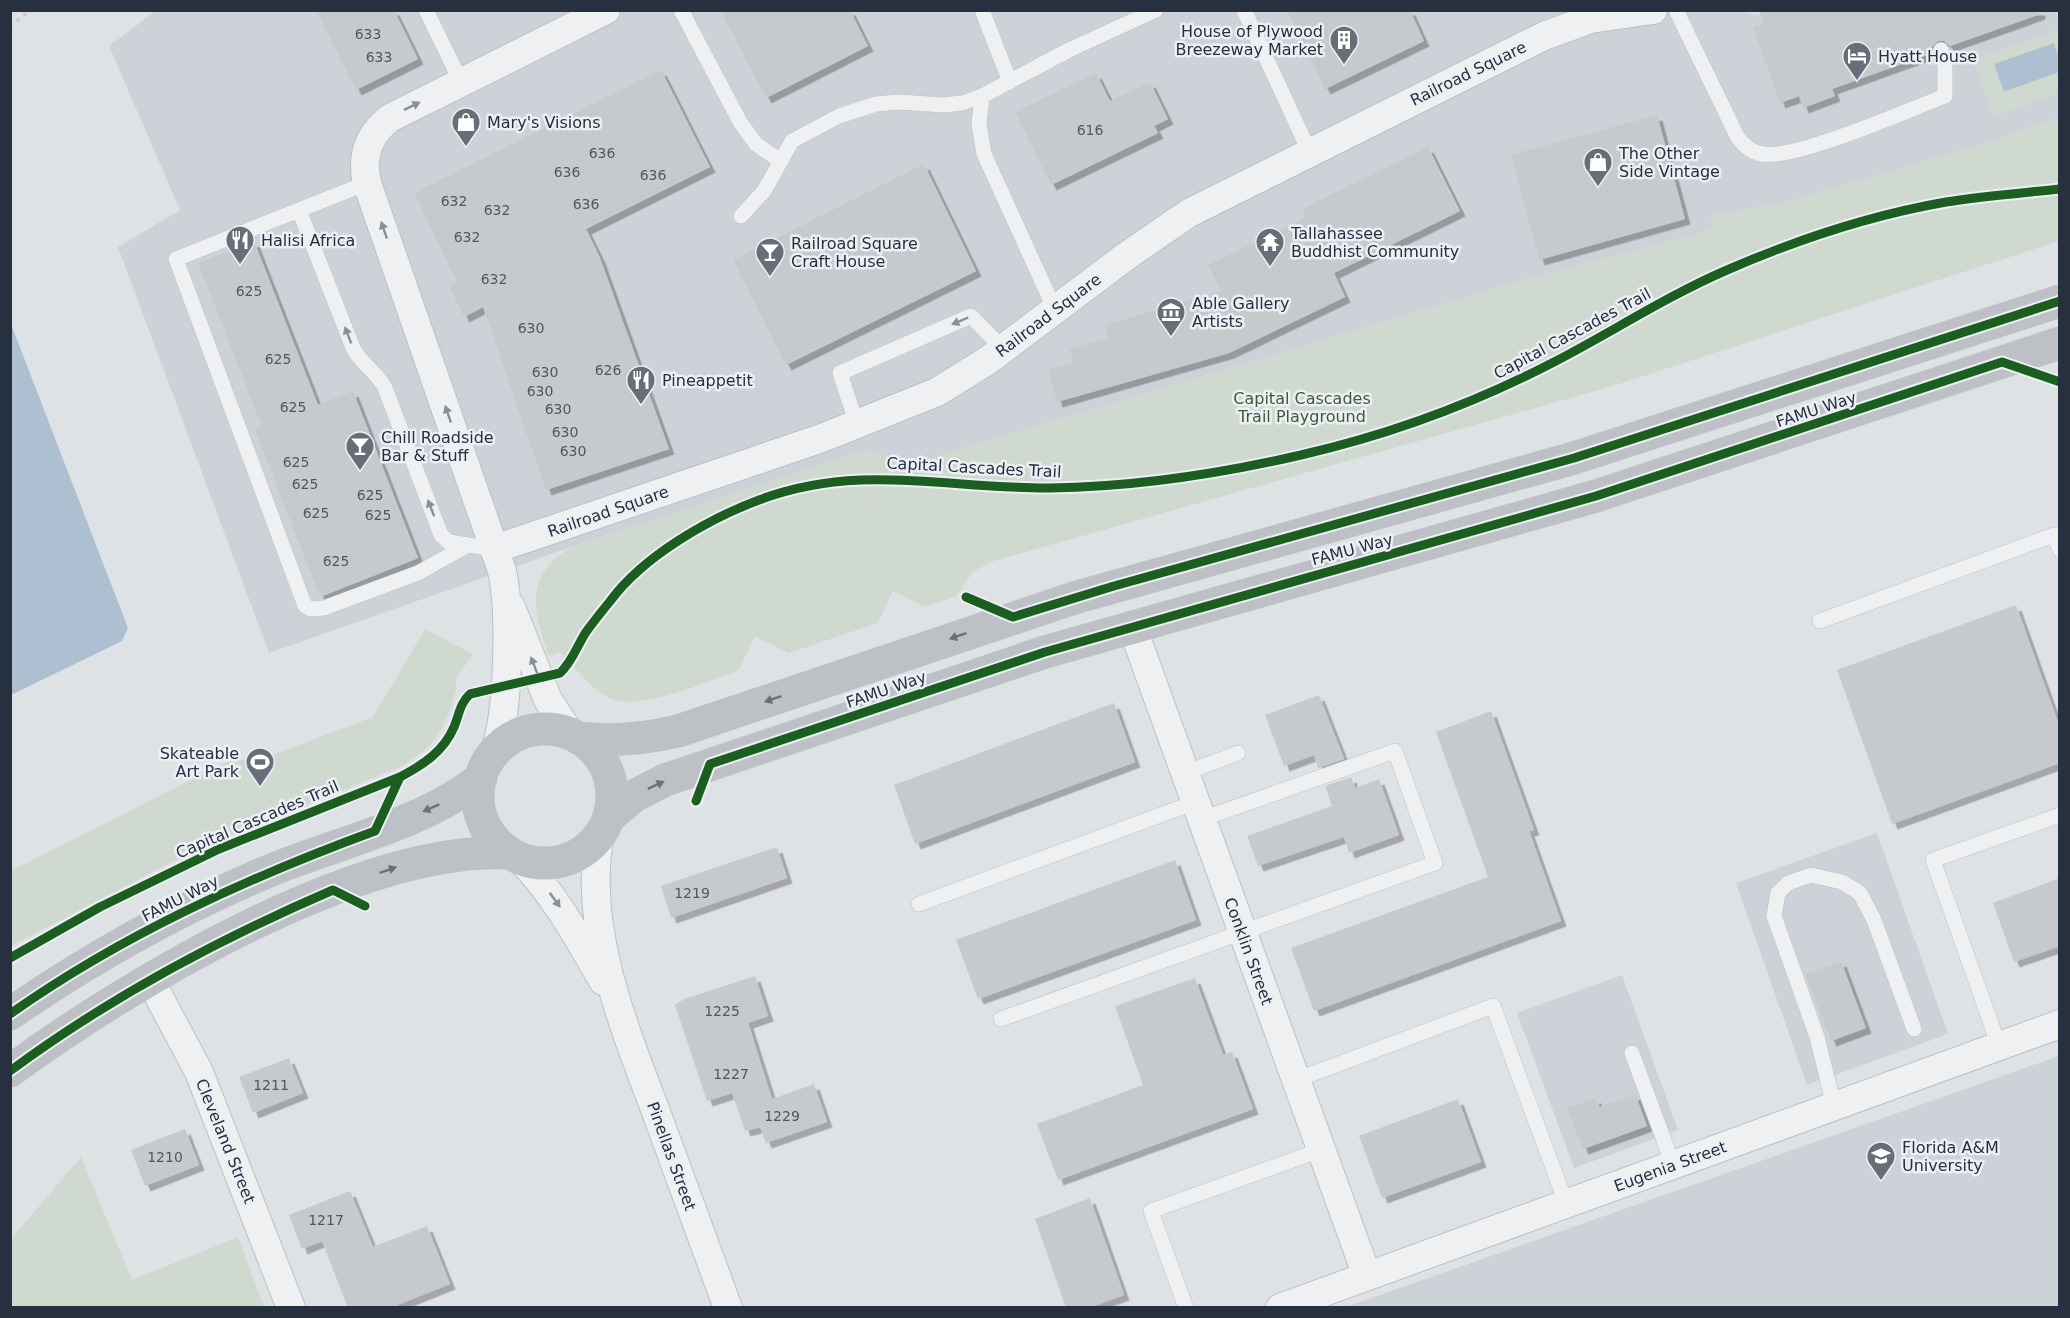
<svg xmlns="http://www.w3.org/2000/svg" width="2070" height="1318" font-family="'DejaVu Sans',sans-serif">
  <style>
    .built { fill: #cdd2d8 }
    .green { fill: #d0d9cf }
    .water { fill: #acc0d1 }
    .building { fill: #c7cacd; filter: url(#shadow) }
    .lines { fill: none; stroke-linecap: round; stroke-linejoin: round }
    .lane-casing { stroke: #bdc0c3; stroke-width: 16 }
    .street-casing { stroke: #bdc0c3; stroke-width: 30 }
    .lane { stroke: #eef0f1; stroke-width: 15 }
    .street { stroke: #eef0f1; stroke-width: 28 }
    .secondary { stroke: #bdc0c4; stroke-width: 33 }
    .rail { stroke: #c8cacc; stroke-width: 4.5; stroke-dasharray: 3 6; stroke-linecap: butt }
    .cycleway-casing { stroke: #ecf0f5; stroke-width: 13 }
    .cycleway { stroke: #1b5e20; stroke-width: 9 }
    .oneway { fill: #8a9098 }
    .oneway2 { fill: #6a717a }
    .labels { text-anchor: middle; stroke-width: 5; stroke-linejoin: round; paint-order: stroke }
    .number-label { font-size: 14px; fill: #4f5762 }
    .poi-label { font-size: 16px; fill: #26303e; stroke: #ecf0f5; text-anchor: start }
    .street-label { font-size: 16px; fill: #26303e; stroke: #ecf0f5 }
    .park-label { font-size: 16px; fill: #3c5a33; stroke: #ecf0f5 }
  </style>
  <defs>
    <filter id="shadow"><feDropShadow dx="5.5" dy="5.5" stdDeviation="0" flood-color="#0004"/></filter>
  </defs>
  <rect width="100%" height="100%" fill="#dfe2e5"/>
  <!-- built -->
  <path class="built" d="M 157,10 L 1736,10 L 1758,15 L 1767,10 L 2059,10 L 2060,117 L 1980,145 L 1780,204 L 1711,215 L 1715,229 L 1517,282 L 912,464 L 866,450 L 574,546 L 269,653 L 118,247 L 180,210 L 109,46 Z
    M 1877,833 L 1948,1034 L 1807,1085 L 1736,883 Z
    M 1622,975 L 1678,1130 L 1574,1168 L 1517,1013 Z
    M 2059,1056 L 2059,1307 L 1346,1307 Z"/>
  <!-- green -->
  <path class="green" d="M 2059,29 L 2059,93 L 1993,117 L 1973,60 Z
    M 2059,117 L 2059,241 L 1613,386 L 990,562 L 973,572 L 956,596 L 925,607 L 893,591 L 878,623 L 789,653 L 755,636 L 739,670 C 707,681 638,714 607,697 C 589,687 574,666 560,652 L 549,656 C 532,609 524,574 574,546 L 866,449 L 912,464 L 1517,282 L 1715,229 L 1710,215 L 1782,203 L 1980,145 Z
    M 425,629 L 473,654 L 455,680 L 457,686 C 446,728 437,746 398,768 L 195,850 L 11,946 L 11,871 L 228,761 L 267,757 L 373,717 Z
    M 81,1157 L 132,1280 L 238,1237 L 264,1307 L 11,1307 L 11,1239 Z"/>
  <!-- water -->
  <path class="water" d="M 2054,43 L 2059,59 L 2059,72 L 2004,92 L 1994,64 Z
    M 11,324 L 128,628 L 122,641 L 11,695 Z"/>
  <!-- building -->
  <path class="building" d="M 316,10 L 394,10 L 418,59 L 356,90 Z
    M 720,10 L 850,10 L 868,46 L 766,98 Z
    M 1287,10 L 1410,10 L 1424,41 L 1325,89 Z
    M 1759,10 L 2040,10 L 2040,14 L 1950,46 L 1944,41 L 1938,41 L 1932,47 L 1932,53 L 1832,89 L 1835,96 L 1803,108 L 1799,96 L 1780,103 L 1753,27 L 1764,23 Z
    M 661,70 L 710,167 L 586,229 L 600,258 L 669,449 L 546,490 L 483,307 L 464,317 L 449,286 L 457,282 L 414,193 Z
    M 1096,73 L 1110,101 L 1150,82 L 1168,119 L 1154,126 L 1158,133 L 1051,185 L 1015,112 Z
    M 1657,115 L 1685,219 L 1539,260 L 1511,155 Z
    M 1428,147 L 1460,211 L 1334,273 L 1345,297 L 1229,353 L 1057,402 L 1048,369 L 1073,362 L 1070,349 L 1108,338 L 1105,325 L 1221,291 L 1208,265 L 1306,217 L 1302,209 Z
    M 924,164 L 976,271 L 786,365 L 733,260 Z
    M 254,241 L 318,405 L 353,391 L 418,558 L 320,597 L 255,430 L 262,427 L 198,263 Z
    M 2016,605 L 2060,728 L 2060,763 L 1892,824 L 1837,670 Z
    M 1319,695 L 1344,759 L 1318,768 L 1314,755 L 1284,766 L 1265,715 Z
    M 1114,703 L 1135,762 L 915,844 L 894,785 Z
    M 1491,711 L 1534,830 L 1529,831 L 1561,921 L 1314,1011 L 1291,948 L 1488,877 L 1436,732 Z
    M 1351,777 L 1355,788 L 1379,779 L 1399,835 L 1349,853 L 1344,837 L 1258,866 L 1247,836 L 1332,806 L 1325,786 Z
    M 777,847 L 787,878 L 671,918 L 661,886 Z
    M 1175,860 L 1196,920 L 978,999 L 956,940 Z
    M 2060,878 L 2060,946 L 2014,962 L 1993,903 Z
    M 1841,961 L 1866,1028 L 1831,1041 L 1805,974 Z
    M 755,976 L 768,1016 L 748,1023 L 772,1099 L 814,1084 L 827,1122 L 766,1143 L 760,1127 L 745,1131 L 732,1093 L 707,1101 L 675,1005 L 684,999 Z
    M 1195,978 L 1223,1055 L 1232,1052 L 1253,1109 L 1058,1180 L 1037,1124 L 1143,1085 L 1115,1006 Z
    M 289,1058 L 303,1093 L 253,1113 L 239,1077 Z
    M 1635,1094 L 1647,1126 L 1583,1149 L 1567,1108 L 1596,1098 L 1599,1107 Z
    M 1458,1099 L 1481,1162 L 1382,1198 L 1359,1136 Z
    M 185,1129 L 199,1165 L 145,1186 L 131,1150 Z
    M 350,1191 L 373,1247 L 427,1226 L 450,1284 L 390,1308 L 348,1308 L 322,1241 L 302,1249 L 289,1215 Z
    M 1090,1198 L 1124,1295 L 1089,1308 L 1066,1308 L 1035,1219 Z"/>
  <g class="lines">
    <!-- lane casing -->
    <g class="lane-casing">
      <path id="lane" d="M 426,10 L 461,82
        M 681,10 L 740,122 L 756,144 L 779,160
        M 982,10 L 1010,82
        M 1244,10 L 1309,151
        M 1676,10 L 1737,136 C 1743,145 1751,152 1762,154 C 1795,160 1908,110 1945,96 L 1945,65 L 1941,50
        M 982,96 L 979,124 L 984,154 L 1055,310
        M 367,183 L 299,210 L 353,348 C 361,364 377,372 385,388 L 441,535 L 449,542 L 468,545
        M 299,210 L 176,259 L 305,606 L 311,609 L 324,608 L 418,573 L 468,545 L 495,549
        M 741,216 L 764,191 L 792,141 L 839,116 L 876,104 L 899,102 L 943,105 L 962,103 L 982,96 L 1069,50 L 1156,10
        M 857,425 L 840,373 L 971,316 L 1003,349
        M 1820,621 L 2054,535 L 2060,550
        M 1185,773 L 1238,753
        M 919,904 L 1196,802
        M 1001,1019 L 1435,863 L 1395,751 L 1202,819
        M 1999,1046 L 1933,860 L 2060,815
        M 1632,1053 L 1673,1165
        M 1296,1080 L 1493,1006 L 1566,1203
        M 1834,1106 L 1817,1037 L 1774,916 L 1778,893 L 1788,883 L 1811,875 L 1842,882 L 1860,893 L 1874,920 L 1914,1029
        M 1186,1308 L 1151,1211 L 1321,1150"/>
    </g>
    <!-- street casing -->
    <g class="street-casing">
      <path id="street" d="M 495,549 L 822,438 L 937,392 L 987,361 L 1125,257 L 1189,213 L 1544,36 L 1590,19 L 1653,10
        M 511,607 L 548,700 L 571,735
        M 1132,626 L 1367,1276
        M 494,754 C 509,714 511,612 502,571 L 367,183 C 361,156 368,135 390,118 L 606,10
        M 600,835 C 581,928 627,1034 659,1120 C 682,1182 705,1245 728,1308
        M 517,856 C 554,893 577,936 603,981
        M 150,980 L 199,1072 L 291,1308
        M 1280,1308 L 2060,1024"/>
    </g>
    <!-- lane -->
    <use href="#lane" class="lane"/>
    <!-- street -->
    <use href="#street" class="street"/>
    <!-- secondary -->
    <path class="secondary" d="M478 796a67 67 0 1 1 134 0a67 67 0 1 1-134 0Z
      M 578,738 C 613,742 644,739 678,731 L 1074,598 L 1574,458 L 2060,301
      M 609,817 L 634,796 L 665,780 L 1045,652 L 1596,496 L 2060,343
      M 10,1014 C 91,958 179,909 269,871 C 337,843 424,824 481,778
      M 10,1071 C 130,983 360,845 510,853"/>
    <!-- rail -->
    <path class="rail" d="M 10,27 L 30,10"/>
    <!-- cycleway casing -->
    <g class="cycleway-casing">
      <path id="cycleway" d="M 966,597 L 1013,617 L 1114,586 L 1574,458 L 2060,301
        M 696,801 L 710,764 L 1045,652 L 1596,496 L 2002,362 L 2060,382
        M 10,958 L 100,907 L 219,849 L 400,777 C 423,765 444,751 454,727 C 459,715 460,703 470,694 L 560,673 C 572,662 577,646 586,632 C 594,621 603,610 611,600 C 644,556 708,519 759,500 C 860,462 947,489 1050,488 C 1134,487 1219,474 1301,455 C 1388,435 1475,403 1554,362 C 1612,332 1667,296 1727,270 C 1796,240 1872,215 1946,202 C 1983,196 2022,193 2060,189
        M 10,1014 C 122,935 247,878 375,831 L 400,777
        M 10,1071 C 110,997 219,939 333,890 L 365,906"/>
    </g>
    <!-- cycleway -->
    <use href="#cycleway" class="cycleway"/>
  </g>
  <!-- one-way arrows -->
  <defs><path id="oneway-solid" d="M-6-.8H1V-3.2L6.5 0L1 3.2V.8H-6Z" transform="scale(1.5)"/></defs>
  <g class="oneway">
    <use href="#oneway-solid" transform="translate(412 106) rotate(-26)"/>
    <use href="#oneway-solid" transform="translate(384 230) rotate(-109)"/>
    <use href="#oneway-solid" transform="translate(960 321) rotate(157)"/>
    <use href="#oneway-solid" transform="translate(348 335) rotate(-111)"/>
    <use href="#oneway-solid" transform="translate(448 414) rotate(-109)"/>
    <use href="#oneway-solid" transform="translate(431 508) rotate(-111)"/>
    <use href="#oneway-solid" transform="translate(534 665) rotate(-111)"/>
    <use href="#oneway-solid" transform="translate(555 900) rotate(54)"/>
  </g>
  <g class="oneway2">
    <use href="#oneway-solid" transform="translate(958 636) rotate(161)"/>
    <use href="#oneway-solid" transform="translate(773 699) rotate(161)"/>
    <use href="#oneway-solid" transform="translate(656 785) rotate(-25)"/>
    <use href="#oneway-solid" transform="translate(431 808) rotate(156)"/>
    <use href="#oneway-solid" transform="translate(388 870) rotate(-19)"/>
  </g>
  <!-- icons -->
  <defs>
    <g id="building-pin" transform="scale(1.5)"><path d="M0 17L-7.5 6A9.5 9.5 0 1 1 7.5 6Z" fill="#676e78" stroke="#ecf0f5"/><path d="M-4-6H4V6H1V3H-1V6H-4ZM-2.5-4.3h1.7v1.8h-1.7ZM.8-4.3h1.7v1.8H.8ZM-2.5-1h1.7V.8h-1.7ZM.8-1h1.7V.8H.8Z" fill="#fff"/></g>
    <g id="hotel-pin" transform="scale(1.5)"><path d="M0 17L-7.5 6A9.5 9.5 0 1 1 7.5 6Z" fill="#676e78" stroke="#ecf0f5"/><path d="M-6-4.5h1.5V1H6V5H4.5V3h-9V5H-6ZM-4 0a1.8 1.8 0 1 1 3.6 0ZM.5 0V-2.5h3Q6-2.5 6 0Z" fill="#fff"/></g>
    <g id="shop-pin" transform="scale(1.5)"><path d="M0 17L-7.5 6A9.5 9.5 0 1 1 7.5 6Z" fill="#676e78" stroke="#ecf0f5"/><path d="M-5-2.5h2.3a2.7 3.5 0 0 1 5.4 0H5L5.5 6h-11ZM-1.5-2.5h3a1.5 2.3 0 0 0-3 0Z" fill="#fff"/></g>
    <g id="restaurant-pin" transform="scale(1.5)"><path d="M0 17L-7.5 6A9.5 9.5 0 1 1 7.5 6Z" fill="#676e78" stroke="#ecf0f5"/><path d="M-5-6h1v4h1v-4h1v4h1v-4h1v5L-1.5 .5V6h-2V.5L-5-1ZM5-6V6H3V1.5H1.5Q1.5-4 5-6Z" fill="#fff"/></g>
    <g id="temple-pin" transform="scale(1.5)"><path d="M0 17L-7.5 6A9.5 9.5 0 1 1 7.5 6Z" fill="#676e78" stroke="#ecf0f5"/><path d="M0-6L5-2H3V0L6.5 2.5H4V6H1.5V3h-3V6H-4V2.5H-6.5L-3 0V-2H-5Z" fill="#fff"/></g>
    <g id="bar-pin" transform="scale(1.5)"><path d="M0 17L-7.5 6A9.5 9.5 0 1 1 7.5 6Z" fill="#676e78" stroke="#ecf0f5"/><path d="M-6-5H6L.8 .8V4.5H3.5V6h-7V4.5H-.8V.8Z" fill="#fff"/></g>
    <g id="museum-pin" transform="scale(1.5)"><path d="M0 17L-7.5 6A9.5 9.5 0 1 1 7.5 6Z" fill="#676e78" stroke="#ecf0f5"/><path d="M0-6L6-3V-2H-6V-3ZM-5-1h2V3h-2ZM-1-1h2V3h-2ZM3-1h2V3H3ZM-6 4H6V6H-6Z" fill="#fff"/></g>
    <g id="stadium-pin" transform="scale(1.5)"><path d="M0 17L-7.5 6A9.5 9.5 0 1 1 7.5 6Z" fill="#676e78" stroke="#ecf0f5"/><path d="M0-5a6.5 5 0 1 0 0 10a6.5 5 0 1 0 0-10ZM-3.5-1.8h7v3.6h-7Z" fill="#fff"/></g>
    <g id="university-pin" transform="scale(1.5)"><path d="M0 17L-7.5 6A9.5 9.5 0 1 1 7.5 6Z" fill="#676e78" stroke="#ecf0f5"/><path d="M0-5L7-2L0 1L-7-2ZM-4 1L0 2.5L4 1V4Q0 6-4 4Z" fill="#fff"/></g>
  </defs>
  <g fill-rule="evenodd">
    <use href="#building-pin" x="1344" y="40"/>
    <use href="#hotel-pin" x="1857" y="56"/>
    <use href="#shop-pin" x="466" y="122"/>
    <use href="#shop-pin" x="1598" y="162"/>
    <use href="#restaurant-pin" x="240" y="240"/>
    <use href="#temple-pin" x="1270" y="242"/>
    <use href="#bar-pin" x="770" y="252"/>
    <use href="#museum-pin" x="1171" y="312"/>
    <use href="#restaurant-pin" x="641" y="380"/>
    <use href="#bar-pin" x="360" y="446"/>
    <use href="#stadium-pin" x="260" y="762"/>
    <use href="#university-pin" x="1881" y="1156"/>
  </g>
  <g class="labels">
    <!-- number labels -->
    <g class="number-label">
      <text x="368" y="39">633</text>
      <text x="379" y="62">633</text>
      <text x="1090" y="135">616</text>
      <text x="602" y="158">636</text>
      <text x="567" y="177">636</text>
      <text x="653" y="180">636</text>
      <text x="454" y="206">632</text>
      <text x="586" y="209">636</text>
      <text x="497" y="215">632</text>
      <text x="467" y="242">632</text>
      <text x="494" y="284">632</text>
      <text x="249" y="296">625</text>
      <text x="531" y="333">630</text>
      <text x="278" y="364">625</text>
      <text x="608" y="375">626</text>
      <text x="545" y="377">630</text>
      <text x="540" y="396">630</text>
      <text x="293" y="412">625</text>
      <text x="558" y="414">630</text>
      <text x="565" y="437">630</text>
      <text x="573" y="456">630</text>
      <text x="296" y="467">625</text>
      <text x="305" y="489">625</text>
      <text x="370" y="500">625</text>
      <text x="316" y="518">625</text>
      <text x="378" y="520">625</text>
      <text x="336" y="566">625</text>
      <text x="692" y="898">1219</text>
      <text x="722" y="1016">1225</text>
      <text x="731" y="1079">1227</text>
      <text x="271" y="1090">1211</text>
      <text x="782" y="1121">1229</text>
      <text x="165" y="1162">1210</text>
      <text x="326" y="1225">1217</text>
    </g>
    <!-- poi labels -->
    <g class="poi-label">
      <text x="1323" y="37" text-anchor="end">House of Plywood<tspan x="1323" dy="18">Breezeway Market</tspan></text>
      <text x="1878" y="62">Hyatt House</text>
      <text x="487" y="128">Mary's Visions</text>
      <text x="1619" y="159">The Other<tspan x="1619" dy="18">Side Vintage</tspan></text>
      <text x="1291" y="239">Tallahassee<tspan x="1291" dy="18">Buddhist Community</tspan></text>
      <text x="261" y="246">Halisi Africa</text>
      <text x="791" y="249">Railroad Square<tspan x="791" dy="18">Craft House</tspan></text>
      <text x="1192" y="309">Able Gallery<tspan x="1192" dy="18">Artists</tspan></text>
      <text x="662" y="386">Pineappetit</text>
      <text x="381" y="443">Chill Roadside<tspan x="381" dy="18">Bar &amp; Stuff</tspan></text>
      <text x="239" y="759" text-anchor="end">Skateable<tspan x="239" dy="18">Art Park</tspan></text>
      <text x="1902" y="1153">Florida A&amp;M<tspan x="1902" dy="18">University</tspan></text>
    </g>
    <!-- street labels -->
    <g class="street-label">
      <text transform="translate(1468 73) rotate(-26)" y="6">Railroad Square</text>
      <text transform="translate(1048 315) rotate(-37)" y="6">Railroad Square</text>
      <text transform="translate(1572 333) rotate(-28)" y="6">Capital Cascades Trail</text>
      <text transform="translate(1816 409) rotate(-18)" y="6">FAMU Way</text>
      <text transform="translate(974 467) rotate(3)" y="6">Capital Cascades Trail</text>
      <text transform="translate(608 511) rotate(-19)" y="6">Railroad Square</text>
      <text transform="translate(1352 549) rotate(-15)" y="6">FAMU Way</text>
      <text transform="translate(886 689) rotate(-19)" y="6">FAMU Way</text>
      <text transform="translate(257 819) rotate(-23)" y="6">Capital Cascades Trail</text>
      <text transform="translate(180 898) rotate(-27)" y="6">FAMU Way</text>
      <text transform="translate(1249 951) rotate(70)" y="6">Conklin Street</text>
      <text transform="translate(226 1141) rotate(68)" y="6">Cleveland Street</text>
      <text transform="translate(672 1156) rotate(70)" y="6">Pinellas Street</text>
      <text transform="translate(1670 1166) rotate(-20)" y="6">Eugenia Street</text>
    </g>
    <!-- park labels -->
    <g class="park-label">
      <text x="1302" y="404">Capital Cascades<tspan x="1302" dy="18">Trail Playground</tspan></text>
    </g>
  </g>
  <!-- border -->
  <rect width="2070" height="1318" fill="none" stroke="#26303e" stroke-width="24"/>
</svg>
